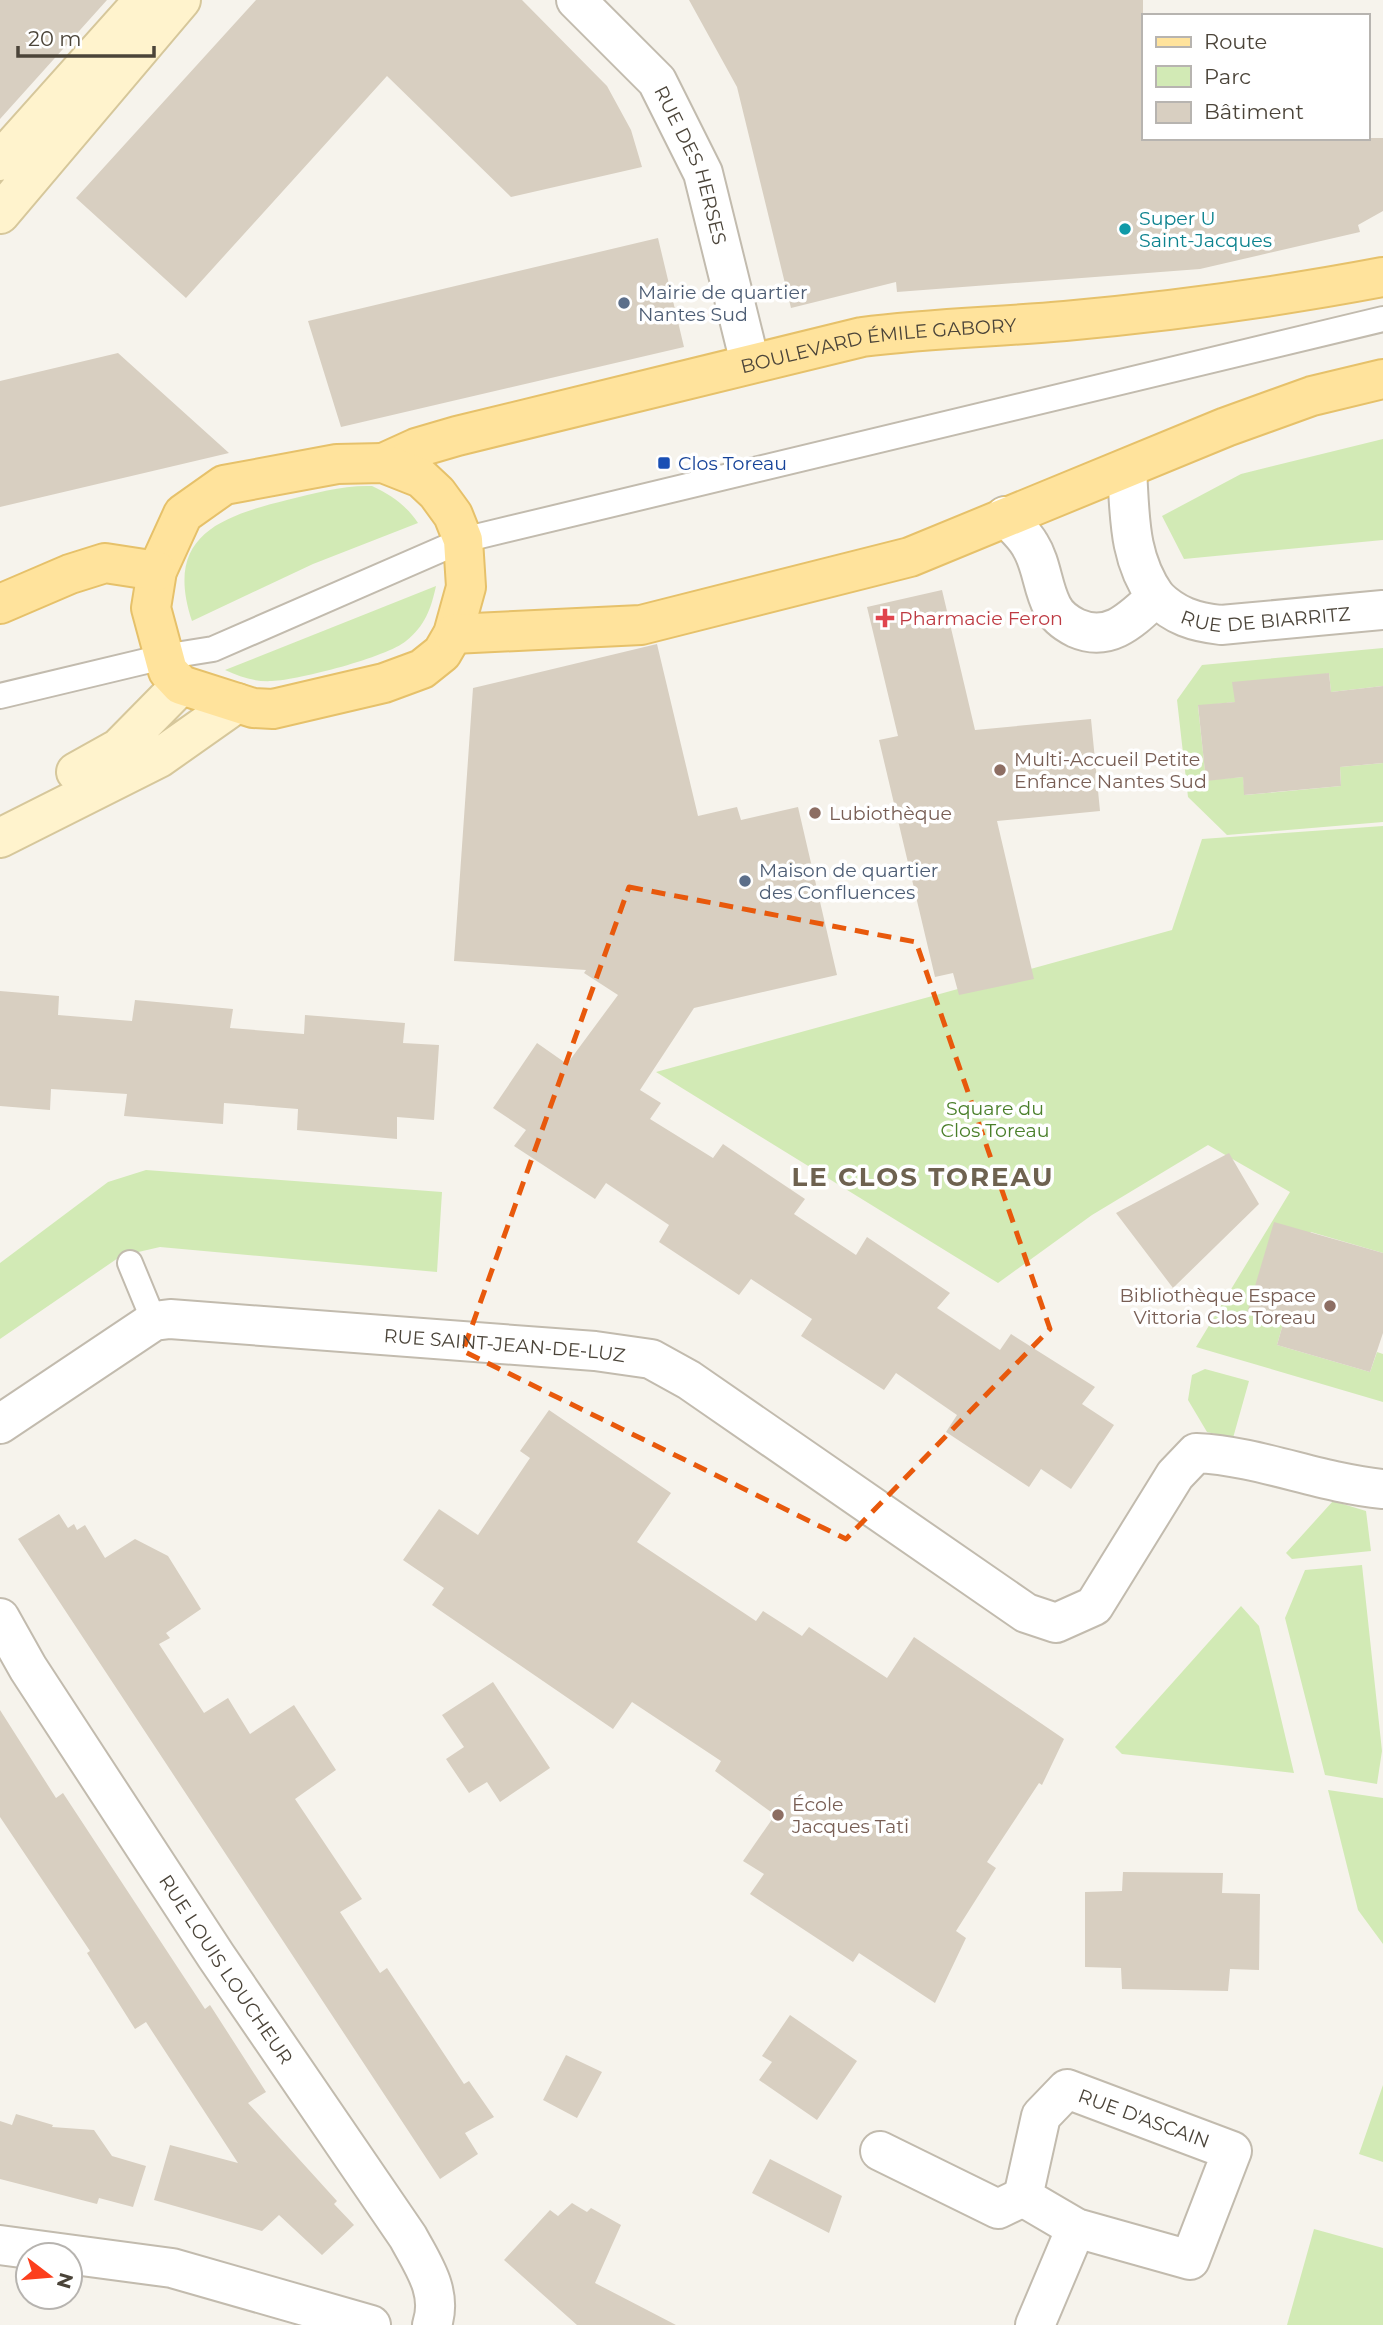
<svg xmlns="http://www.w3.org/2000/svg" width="1383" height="2325" font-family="Montserrat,sans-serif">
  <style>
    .green { fill: #d2eab5 }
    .building { fill: #d8cfc1 }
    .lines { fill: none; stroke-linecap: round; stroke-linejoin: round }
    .service-casing { stroke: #c2bbae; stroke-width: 28 }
    .minor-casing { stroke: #c2bbae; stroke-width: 42 }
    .secondary-casing { stroke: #d6c79b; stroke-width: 42 }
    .primary-casing { stroke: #e6c16a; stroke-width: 42 }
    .service { stroke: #fff; stroke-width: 24 }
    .minor { stroke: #fff; stroke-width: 38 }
    .secondary { stroke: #fff3cd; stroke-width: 38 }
    .primary { stroke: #ffe39c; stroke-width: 38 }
    .marked { fill: none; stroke: #e8590c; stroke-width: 5; stroke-dasharray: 14 9; stroke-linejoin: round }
    .culture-dot { fill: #0f9aa8; stroke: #fff; stroke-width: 2.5 }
    .service-dot { fill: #5c6f8a; stroke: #fff; stroke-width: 2.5 }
    .transit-dot { fill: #1a4fb4; stroke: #fff; stroke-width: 2.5 }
    .health-dot { fill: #e0444e; stroke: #fff; stroke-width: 2.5 }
    .education-dot { fill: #8d6e63; stroke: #fff; stroke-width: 2.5 }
    .labels { text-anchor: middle; stroke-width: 7; stroke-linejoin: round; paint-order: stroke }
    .street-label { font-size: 19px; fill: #4b4439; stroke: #fff }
    .culture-label { font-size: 19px; fill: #0d838f; stroke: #fff; text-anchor: start }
    .service-label { font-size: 19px; fill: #4e5e75; stroke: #fff; text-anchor: start }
    .transit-label { font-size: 19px; fill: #164399; stroke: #fff; text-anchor: start }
    .health-label { font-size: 19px; fill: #be3a42; stroke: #fff; text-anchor: start }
    .education-label { font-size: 19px; fill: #785e54; stroke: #fff; text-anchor: start }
    .park-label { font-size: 19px; fill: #4a7f2a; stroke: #fff }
    .district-label { font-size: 26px; font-weight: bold; letter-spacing: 2px; fill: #6e6250; stroke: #fff }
  </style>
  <rect width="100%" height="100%" fill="#f6f3ec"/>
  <!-- green -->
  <path class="green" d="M 1383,439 L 1383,540 L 1184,559 L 1162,516 L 1241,474 Z
    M 372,486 C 391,495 406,505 418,523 L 313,564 L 192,621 C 164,537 218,517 287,500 C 316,493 343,485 372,486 Z
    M 436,586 C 431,609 425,626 406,641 C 387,657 299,680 272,681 C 255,682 240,677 225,670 Z
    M 1383,648 L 1383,686 L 1331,692 L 1329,673 L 1235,702 L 1198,706 L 1206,780 L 1243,777 L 1245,795 L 1341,786 L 1340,767 L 1383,763 L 1383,822 L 1227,835 L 1188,797 L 1177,700 L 1202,665 Z
    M 1383,826 L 1383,1253 L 1311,1232 L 1247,1313 L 1283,1324 L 1277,1345 L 1370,1372 L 1377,1352 L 1383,1354 L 1383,1402 L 1196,1347 L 1290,1192 L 1208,1145 L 1092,1215 L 998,1283 L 656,1072 L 1172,930 L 1202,839 Z
    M 146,1170 L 442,1192 L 437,1272 L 160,1247 L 121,1256 L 0,1339 L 0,1263 L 108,1182 Z
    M 1205,1369 L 1249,1381 L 1233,1438 L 1207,1432 L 1188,1400 L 1192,1375 Z
    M 1333,1501 L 1366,1511 L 1371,1551 L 1292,1559 L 1286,1553 Z
    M 1362,1565 L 1382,1751 L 1377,1784 L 1325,1775 L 1285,1618 L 1305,1570 Z
    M 1241,1606 L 1259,1626 L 1294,1773 L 1122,1754 L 1115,1747 Z
    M 1328,1790 L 1383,1798 L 1383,1944 L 1358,1910 Z
    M 1383,2085 L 1383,2162 L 1359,2154 Z
    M 1314,2229 L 1383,2248 L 1383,2325 L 1287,2325 Z"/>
  <!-- building -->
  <path class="building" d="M 0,0 L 107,0 L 0,119 Z
    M 256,0 L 522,0 L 607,86 L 631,130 L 642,167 L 511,197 L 387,76 L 186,298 L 76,198 Z
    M 689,0 L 1143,0 L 1143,138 L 1383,138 L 1383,211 L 1358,225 L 1360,232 L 1200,269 L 897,292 L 896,282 L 791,308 L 737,87 Z
    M 658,238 L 684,347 L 341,427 L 308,321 Z
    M 118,353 L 229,453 L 0,507 L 0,381 Z
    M 942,590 L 975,730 L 1091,719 L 1100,811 L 997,821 L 1034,979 L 959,995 L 953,973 L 935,977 L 879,740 L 898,736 L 867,607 Z
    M 657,644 L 698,816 L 737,807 L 741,820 L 798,807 L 837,975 L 694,1008 L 640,1090 L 661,1103 L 650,1119 L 713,1158 L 723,1144 L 805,1199 L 794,1214 L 856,1255 L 867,1237 L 950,1293 L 937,1308 L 1000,1350 L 1011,1334 L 1095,1387 L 1082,1404 L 1114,1425 L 1071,1489 L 1041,1469 L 1029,1487 L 946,1432 L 957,1415 L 896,1373 L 884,1390 L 801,1336 L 812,1319 L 751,1279 L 739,1295 L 659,1242 L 669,1225 L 606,1183 L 595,1199 L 514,1146 L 526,1130 L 493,1108 L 537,1043 L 567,1064 L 618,995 L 584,973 L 586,970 L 454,961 L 473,688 Z
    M 1329,673 L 1331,692 L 1383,686 L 1383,763 L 1340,767 L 1341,786 L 1244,795 L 1243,777 L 1206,781 L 1198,705 L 1235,702 L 1232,682 Z
    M 0,991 L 59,996 L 58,1015 L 132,1021 L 135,1000 L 233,1009 L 230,1028 L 304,1034 L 305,1015 L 405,1023 L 403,1043 L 439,1045 L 434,1120 L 397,1117 L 397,1139 L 297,1130 L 298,1109 L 224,1103 L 223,1124 L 124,1116 L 127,1094 L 51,1089 L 50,1110 L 0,1106 Z
    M 1229,1153 L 1259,1204 L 1173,1288 L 1116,1213 Z
    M 1274,1222 L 1383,1253 L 1383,1333 L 1370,1372 L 1277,1345 L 1283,1324 L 1247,1313 Z
    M 549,1410 L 671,1493 L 637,1542 L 756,1621 L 763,1611 L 802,1636 L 809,1627 L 887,1678 L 914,1637 L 1064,1739 L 1042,1785 L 1039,1783 L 987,1862 L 996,1868 L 956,1931 L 966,1938 L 935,2003 L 859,1953 L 853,1962 L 750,1894 L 764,1874 L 743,1861 L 775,1815 L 715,1771 L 721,1761 L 632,1702 L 613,1729 L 432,1605 L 444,1588 L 403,1560 L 439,1509 L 478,1535 L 530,1458 L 520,1451 Z
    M 59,1514 L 68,1528 L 74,1524 L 77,1530 L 85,1525 L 105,1558 L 135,1539 L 168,1556 L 201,1609 L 166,1633 L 170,1638 L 159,1644 L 204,1713 L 228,1698 L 250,1734 L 294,1705 L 336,1770 L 295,1799 L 362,1899 L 340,1912 L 380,1973 L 387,1968 L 464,2084 L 469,2081 L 494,2117 L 465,2133 L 478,2154 L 440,2179 L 18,1539 Z
    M 493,1682 L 550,1768 L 500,1802 L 487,1782 L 469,1793 L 446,1759 L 464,1747 L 442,1715 Z
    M 0,1710 L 56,1798 L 63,1793 L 205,2009 L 210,2005 L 266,2092 L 248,2103 L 337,2201 L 334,2204 L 354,2225 L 322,2255 L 279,2215 L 262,2231 L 154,2200 L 170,2145 L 238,2163 L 146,2022 L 135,2029 L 87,1953 L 90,1951 L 0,1817 Z
    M 1123,1872 L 1223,1873 L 1222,1893 L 1260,1894 L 1259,1970 L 1230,1969 L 1228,1991 L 1122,1989 L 1121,1968 L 1085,1967 L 1085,1892 L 1122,1891 Z
    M 790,2015 L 857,2061 L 817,2120 L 759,2080 L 772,2062 L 762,2056 Z
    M 566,2055 L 602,2072 L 577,2118 L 543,2100 Z
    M 16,2114 L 53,2125 L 52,2127 L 94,2130 L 112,2156 L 146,2166 L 133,2207 L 99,2198 L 97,2204 L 0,2179 L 0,2121 L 12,2125 Z
    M 770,2159 L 842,2196 L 829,2233 L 752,2193 Z
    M 572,2203 L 587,2212 L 591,2208 L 621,2225 L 595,2283 L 676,2325 L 577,2325 L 504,2260 L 550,2210 L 558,2216 Z"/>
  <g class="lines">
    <!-- service casing -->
    <g class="service-casing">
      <path id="service" d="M 0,696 L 163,657 L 213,649 L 463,540 L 1383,319
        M 130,1263 L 154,1321"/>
    </g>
    <!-- minor casing -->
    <g class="minor-casing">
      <g id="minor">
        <path id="s1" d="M 576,0 L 657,81 L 703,173 L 750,363"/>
        <path d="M 1005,516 C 1013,525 1024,534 1030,545 C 1042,564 1042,587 1052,606 C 1057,617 1066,623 1076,628 C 1110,643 1132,619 1156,597 C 1128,557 1130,516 1127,470"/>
        <path id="s2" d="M 1156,597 C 1175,616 1194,622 1221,625 L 1383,610"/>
        <path id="s3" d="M 0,1424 L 154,1321 L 170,1319 L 595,1351 L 651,1359 L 689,1380 L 1026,1613 L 1056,1623 L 1094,1606 L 1175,1475 L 1196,1453 C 1260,1456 1319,1483 1383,1489"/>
        <path id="s4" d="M 0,1618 L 28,1668 L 216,1956 L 408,2237 C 423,2265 443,2292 432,2325"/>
        <path d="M 1067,2089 L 1232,2151 L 1190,2260 L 1076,2228 L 1023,2197 L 1041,2116 Z"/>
        <path d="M 880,2151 L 998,2209 L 1023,2197"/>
        <path d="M 0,2245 L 172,2268 L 371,2325"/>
        <path d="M 1035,2325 L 1076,2228"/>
      </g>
    </g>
    <!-- secondary casing -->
    <g class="secondary-casing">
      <path id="secondary" d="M 0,161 L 144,0
        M 0,214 L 181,0
        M 76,772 L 119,748 L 181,685
        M 0,838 L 159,758 L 237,703"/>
    </g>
    <!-- primary casing -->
    <g class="primary-casing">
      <g id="primary">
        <path id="s5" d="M 383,463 L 416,448 L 457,436 L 862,337 C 930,328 997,327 1065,321 C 1172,311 1278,297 1383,277"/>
        <path d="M 383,463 L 421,478 L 437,493 L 453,515 L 463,540 L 466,587 L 453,634 L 442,653 L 422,669 L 384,683 L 273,709 L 253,708 L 181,685 L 168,671 L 151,608 L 157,571 L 183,514 L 224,485 L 337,464 Z"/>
        <path d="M 0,604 L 70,574 L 105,563 L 157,571"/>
        <path d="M 453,634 L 641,625 L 910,557 L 1226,427 L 1312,396 L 1383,379"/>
      </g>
    </g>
    <!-- service -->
    <use href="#service" class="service"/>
    <!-- minor -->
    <use href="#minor" class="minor"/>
    <!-- secondary -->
    <use href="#secondary" class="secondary"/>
    <!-- primary -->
    <use href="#primary" class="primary"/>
  </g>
  <!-- marked area -->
  <path class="marked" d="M 629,887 L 916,942 L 1050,1329 L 846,1539 L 463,1351 Z"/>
  <!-- markers -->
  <circle class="culture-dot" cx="1125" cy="229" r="7"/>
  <g class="service-dot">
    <circle cx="624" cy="303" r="7"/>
    <circle cx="745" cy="881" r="7"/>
  </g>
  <rect class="transit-dot" x="657" y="456" width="14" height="14" rx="3.5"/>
  <path class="health-dot" d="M881.5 607.5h7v7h7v7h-7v7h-7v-7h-7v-7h7z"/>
  <g class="education-dot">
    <circle cx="1000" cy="770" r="7"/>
    <circle cx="815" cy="813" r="7"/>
    <circle cx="1330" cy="1306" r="7"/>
    <circle cx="778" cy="1815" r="7"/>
  </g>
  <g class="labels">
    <!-- street labels -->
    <g class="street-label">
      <text dy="7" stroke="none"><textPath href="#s1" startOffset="206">RUE DES HERSES</textPath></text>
      <text dy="7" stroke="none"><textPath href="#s5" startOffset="511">BOULEVARD ÉMILE GABORY</textPath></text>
      <text dy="7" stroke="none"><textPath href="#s2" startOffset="117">RUE DE BIARRITZ</textPath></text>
      <text dy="7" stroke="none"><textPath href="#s3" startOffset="537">RUE SAINT-JEAN-DE-LUZ</textPath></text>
      <text dy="7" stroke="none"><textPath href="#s4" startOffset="418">RUE LOUIS LOUCHEUR</textPath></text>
      <text transform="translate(1144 2118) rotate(20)" y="7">RUE D'ASCAIN</text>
    </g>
    <!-- culture labels -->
    <g class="culture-label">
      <text x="1139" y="225">Super U<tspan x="1139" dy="22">Saint-Jacques</tspan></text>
    </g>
    <!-- service labels -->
    <g class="service-label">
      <text x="638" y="299">Mairie de quartier<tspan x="638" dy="22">Nantes Sud</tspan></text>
      <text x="759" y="877">Maison de quartier<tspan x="759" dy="22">des Confluences</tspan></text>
    </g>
    <!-- transit labels -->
    <g class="transit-label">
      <text x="678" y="470">Clos Toreau</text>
    </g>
    <!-- health labels -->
    <g class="health-label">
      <text x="899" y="625">Pharmacie Feron</text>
    </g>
    <!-- education labels -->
    <g class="education-label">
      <text x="1014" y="766">Multi-Accueil Petite<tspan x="1014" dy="22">Enfance Nantes Sud</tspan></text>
      <text x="829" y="820">Lubiothèque</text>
      <text x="1316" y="1302" text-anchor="end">Bibliothèque Espace<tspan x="1316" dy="22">Vittoria Clos Toreau</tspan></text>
      <text x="792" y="1811">École<tspan x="792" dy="22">Jacques Tati</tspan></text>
    </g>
    <!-- park labels -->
    <g class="park-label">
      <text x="995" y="1115">Square du<tspan x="995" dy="22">Clos Toreau</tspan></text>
    </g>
    <!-- district labels -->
    <g class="district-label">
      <text x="923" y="1186">LE CLOS TOREAU</text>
    </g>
  </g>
  <!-- legend -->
  <rect x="1142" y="14" width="228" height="126" fill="#ffffff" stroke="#b7b4b0" stroke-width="2"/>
  <rect x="1156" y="37" width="35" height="10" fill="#ffe39c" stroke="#b7b4b0" stroke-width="2"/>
  <text x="1204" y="49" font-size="21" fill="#4b4439">Route</text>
  <rect x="1156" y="66" width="35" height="21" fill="#d2eab5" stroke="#b7b4b0" stroke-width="2"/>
  <text x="1204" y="84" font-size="21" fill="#4b4439">Parc</text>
  <rect x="1156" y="102" width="35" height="21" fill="#d8cfc1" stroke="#b7b4b0" stroke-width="2"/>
  <text x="1204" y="119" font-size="21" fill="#4b4439">Bâtiment</text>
  <!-- north arrow -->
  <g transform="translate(49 2276) rotate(106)"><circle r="33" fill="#ffffff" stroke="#b7b4b0" stroke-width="2"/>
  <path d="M0-5L12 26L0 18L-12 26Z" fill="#fc3f1d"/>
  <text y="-10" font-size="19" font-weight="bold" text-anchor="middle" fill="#4b4439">N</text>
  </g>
  <!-- scale -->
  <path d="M18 46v10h136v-10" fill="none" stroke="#4b4439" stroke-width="3.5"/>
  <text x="28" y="46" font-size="21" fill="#4b4439" stroke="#ffffff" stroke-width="5" paint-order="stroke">20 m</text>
</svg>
